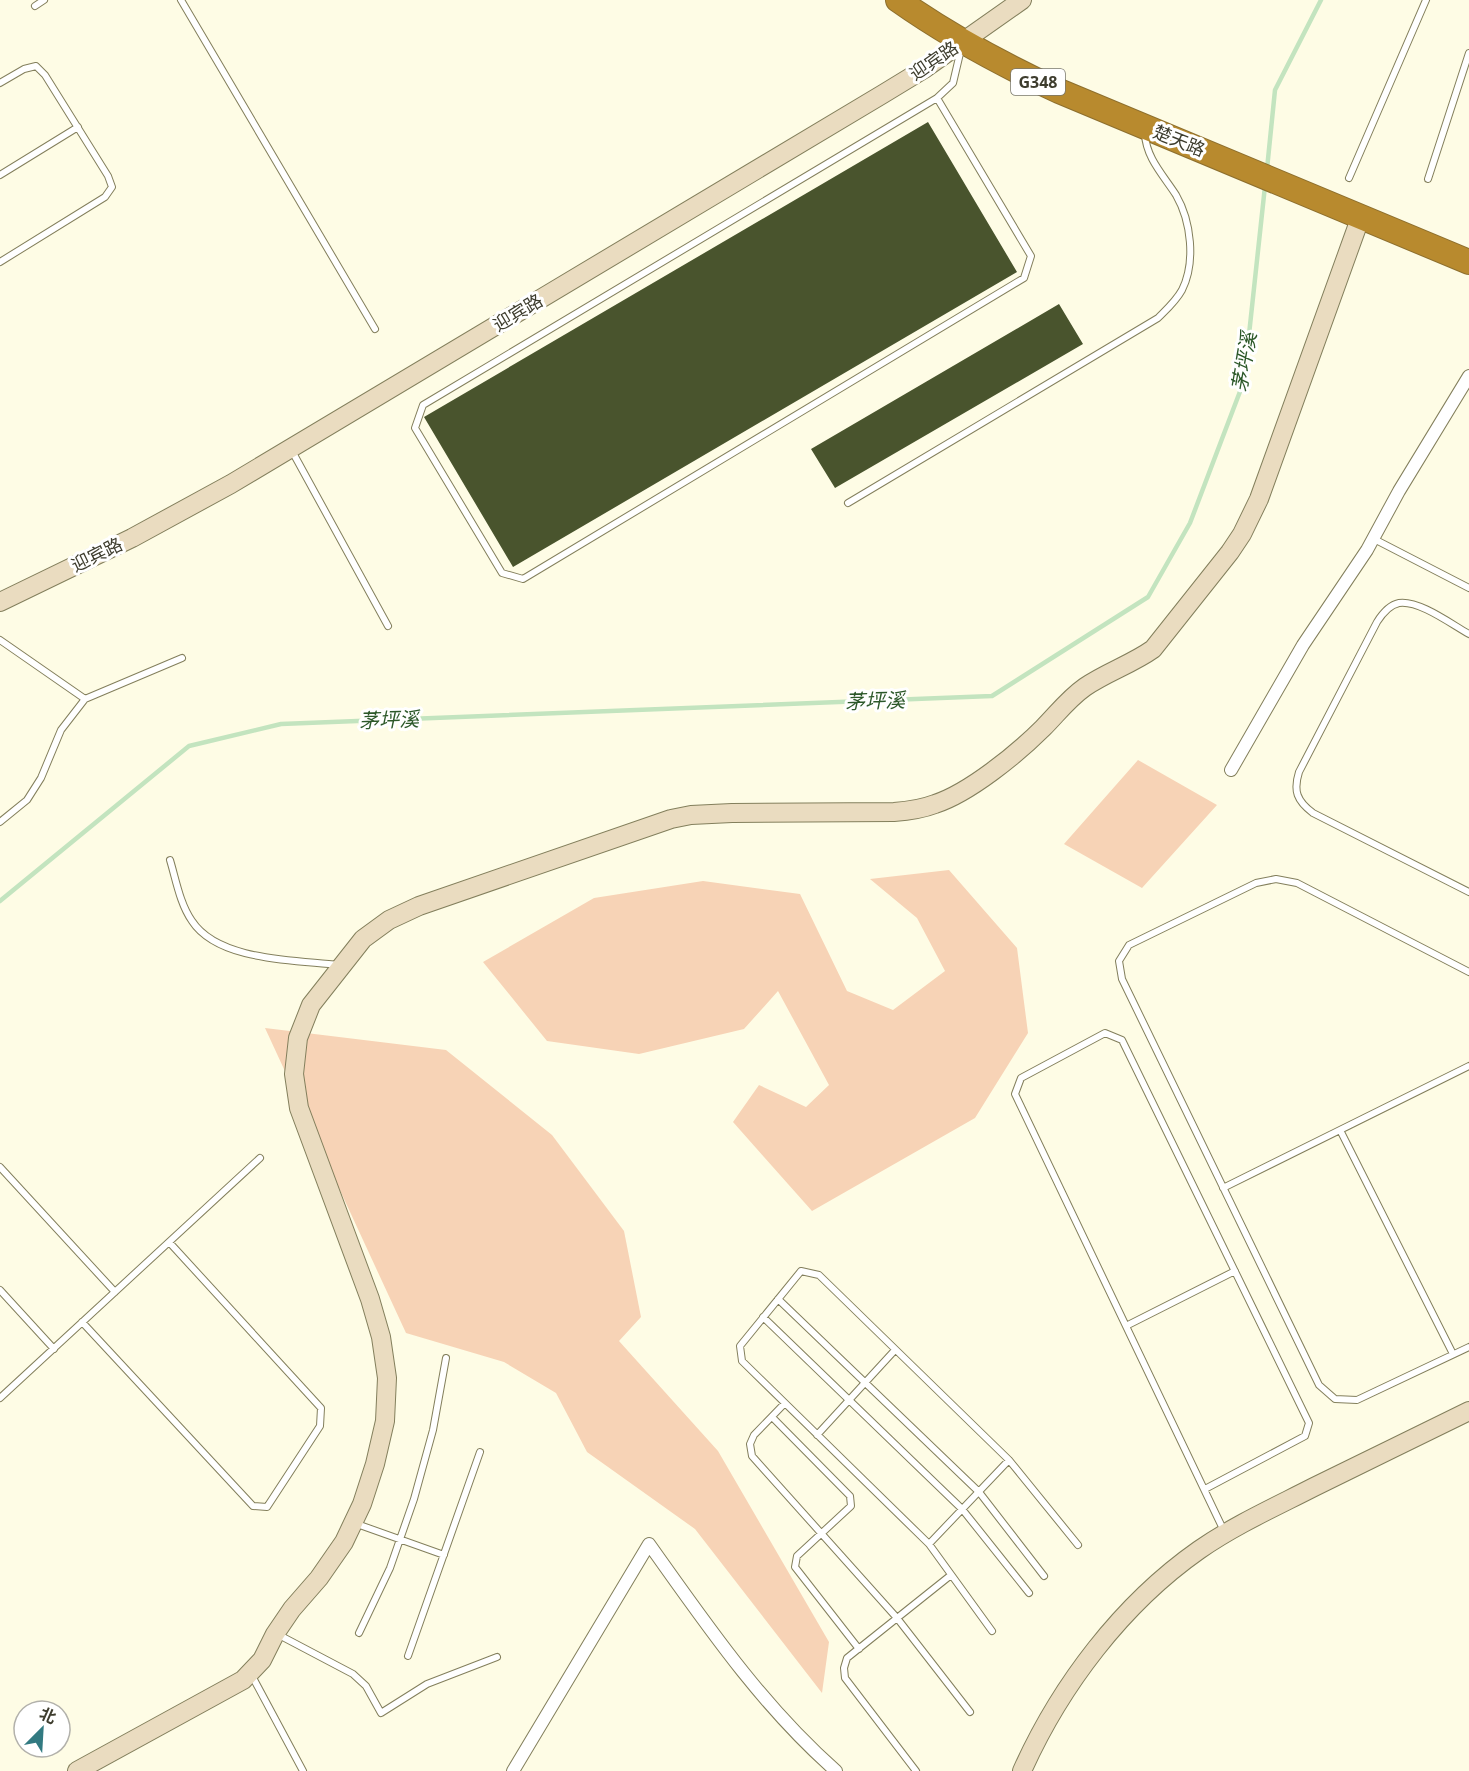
<svg xmlns="http://www.w3.org/2000/svg" width="1469" height="1771" font-family="'Open Sans','Noto Sans SC',sans-serif">
  <style>
    .green { fill: #f7d3b6 }
    .lines { fill: none; stroke-linecap: round; stroke-linejoin: round }
    .stream { stroke: #c3e4bf; stroke-width: 4.5 }
    .building { fill: #49542d }
    .lane-casing { stroke: #837f5c; stroke-width: 8 }
    .street-casing { stroke: #837f5c; stroke-width: 14 }
    .secondary-casing { stroke: #837f5c; stroke-width: 20 }
    .highway-casing { stroke: #8d6f2e; stroke-width: 26 }
    .lane { stroke: #fff; stroke-width: 6 }
    .street { stroke: #fff; stroke-width: 12 }
    .secondary { stroke: #eadcc0; stroke-width: 18 }
    .highway { stroke: #b88a2e; stroke-width: 24 }
    .labels { text-anchor: middle; stroke-width: 6; stroke-linejoin: round; paint-order: stroke }
    .shield { fill: #fff; stroke: #78776d; stroke-width: 1.5 }
    .shield-label { font-size: 16px; font-weight: bold; fill: #3e3d2e }
    .street-label { font-size: 18px; fill: #3e3d2e; stroke: #fff }
    .water-label { font-size: 20px; font-style: italic; fill: #2c5829; stroke: #fff }
  </style>
  <rect width="100%" height="100%" fill="#fefce5"/>
  <!-- green -->
  <path class="green" d="M 1138,760 L 1217,805 L 1142,888 L 1064,844 Z
    M 949,870 L 1017,948 L 1028,1033 L 975,1118 L 812,1211 L 733,1122 L 759,1085 L 806,1107 L 829,1085 L 778,991 L 744,1029 L 639,1054 L 547,1041 L 483,962 L 594,898 L 703,881 L 800,894 L 847,991 L 893,1010 L 945,971 L 917,918 L 870,879 Z
    M 265,1028 L 446,1050 L 552,1135 L 624,1231 L 641,1317 L 619,1341 L 718,1451 L 829,1642 L 822,1693 L 695,1529 L 587,1452 L 556,1393 L 504,1362 L 406,1333 Z"/>
  <g class="lines">
    <!-- stream -->
    <path class="stream" d="M 1267,169 L 1275,90 L 1321,0
      M 0,901 L 189,746 L 281,724 L 992,696 L 1148,597 L 1190,523 L 1244,381 L 1265,186"/>
  </g>
  <!-- building -->
  <path class="building" d="M 928,122 L 1017,272 L 513,567 L 424,417 Z
    M 1059,304 L 1083,344 L 835,488 L 811,449 Z"/>
  <g class="lines">
    <!-- lane casing -->
    <g class="lane-casing">
      <path id="lane" d="M 181,0 L 375,329
        M 35,6 L 44,0
        M 0,83 L 24,69 L 36,66 L 45,75 L 108,176 L 112,187 L 105,197 L 0,262
        M 937,98 L 1031,256 L 1024,278 L 523,579 L 502,573 L 415,428 L 423,405 L 937,98 L 953,83 L 961,49
        M 0,175 L 78,127
        M 1349,178 L 1426,0
        M 1428,179 L 1469,53
        M 292,451 L 388,626
        M 848,503 L 1158,318 C 1167,309 1176,301 1182,290 C 1196,262 1191,221 1176,195 C 1164,176 1146,158 1145,134
        M 1374,539 L 1469,588
        M 1469,634 C 1451,624 1419,600 1399,603 C 1389,605 1382,614 1377,622 L 1299,772 C 1293,791 1297,801 1313,813 L 1469,892
        M 0,640 L 85,699
        M 0,822 L 27,800 L 41,778 L 61,730 L 85,699 L 182,658
        M 170,860 C 176,880 180,904 192,921 C 218,961 295,960 338,965
        M 1469,972 L 1297,883 L 1276,879 L 1256,883 L 1129,945 L 1119,961 L 1122,979 L 1319,1385 L 1335,1399 L 1357,1400 L 1469,1347
        M 1340,1130 L 1453,1354
        M 0,1167 L 115,1292
        M 1223,1188 L 1469,1066
        M 0,1290 L 54,1349
        M 778,1299 L 979,1492 L 1044,1576
        M 763,1317 L 962,1509 L 1029,1593
        M 82,1322 L 253,1506 L 267,1507 L 320,1426 L 321,1408 L 169,1242
        M 1126,1326 L 1235,1271
        M 0,1398 L 260,1158
        M 785,1403 L 754,1435 L 750,1444 L 752,1456 L 897,1618 L 970,1712
        M 772,1417 L 850,1496 L 851,1506 L 797,1556 L 795,1567 L 859,1649
        M 817,1435 L 895,1350
        M 1205,1489 L 1305,1436 L 1309,1423 L 1122,1040 L 1105,1033 L 1021,1078 L 1015,1094 L 1224,1531
        M 354,1523 L 444,1555
        M 929,1544 L 1009,1460
        M 992,1631 L 929,1544 L 742,1361 L 740,1346 L 801,1271 L 819,1275 L 1009,1460 L 1078,1545
        M 359,1633 L 390,1568 L 414,1499 L 433,1430 L 446,1358
        M 279,1635 L 353,1674 L 366,1686 L 381,1713 L 427,1684 L 497,1657
        M 408,1656 L 480,1452
        M 251,1674 L 303,1771
        M 916,1771 L 845,1678 L 844,1668 L 847,1658 L 951,1575"/>
    </g>
    <!-- street casing -->
    <g class="street-casing">
      <path id="street" d="M 1231,770 L 1303,645 L 1367,550 L 1399,491 L 1469,376
        M 513,1771 L 649,1544 C 706,1624 761,1705 836,1771"/>
    </g>
    <!-- secondary casing -->
    <g class="secondary-casing">
      <path id="secondary" d="M 0,602 L 132,538 L 231,484 L 883,94 L 924,69 L 1022,0
        M 77,1771 L 243,1680 L 262,1660 L 275,1634 L 292,1609 L 319,1578 L 344,1542 L 362,1504 L 375,1464 L 385,1421 L 387,1378 L 381,1337 L 370,1299 L 299,1108 L 294,1074 L 298,1038 L 311,1005 L 363,939 L 389,920 L 419,906 L 671,819 L 691,815 L 732,813 L 894,812 C 908,811 922,809 935,804 C 969,793 1017,754 1043,728 C 1057,714 1068,699 1085,687 C 1107,672 1132,664 1153,649 L 1230,552 L 1242,534 L 1259,499 L 1361,216
        M 1022,1771 C 1060,1686 1122,1604 1199,1550 C 1235,1525 1275,1507 1314,1487 C 1366,1462 1417,1436 1469,1411"/>
    </g>
    <!-- highway casing -->
    <g class="highway-casing">
      <path id="highway" d="M 898,0 C 949,36 1003,65 1059,91 L 1469,262"/>
    </g>
    <!-- lane -->
    <use href="#lane" class="lane"/>
    <!-- street -->
    <use href="#street" class="street"/>
    <!-- secondary -->
    <use href="#secondary" class="secondary"/>
    <!-- highway -->
    <use href="#highway" class="highway"/>
  </g>
  <g class="labels">
    <!-- shield labels -->
    <rect class="shield" x="1011" y="69" width="54" height="26" rx="4.5"/>
    <g class="shield-label">
      <text x="1038" y="88">G348</text>
    </g>
    <!-- street labels -->
    <g class="street-label">
      <text transform="translate(934 61) rotate(-34)" y="6">迎宾路</text>
      <text transform="translate(1179 141) rotate(22)" y="6">楚天路</text>
      <text transform="translate(518 313) rotate(-31)" y="6">迎宾路</text>
      <text transform="translate(97 555) rotate(-26)" y="6">迎宾路</text>
    </g>
    <!-- water labels -->
    <g class="water-label">
      <text transform="translate(1244 362) rotate(-80)" y="7">茅坪溪</text>
      <text transform="translate(875 701) rotate(-2)" y="7">茅坪溪</text>
      <text transform="translate(389 720) rotate(-2)" y="7">茅坪溪</text>
    </g>
  </g>
  <!-- north arrow -->
  <g transform="translate(42 1729) rotate(24)"><circle r="28" fill="#ffffff" stroke="#b2b1ab" stroke-width="1.5"/>
  <path d="M0-4.5L10 22L0 15L-10 22Z" fill="#327a81"/>
  <text y="-9" font-size="16" font-weight="bold" text-anchor="middle" fill="#3e3d2e">北</text>
  </g>
</svg>
